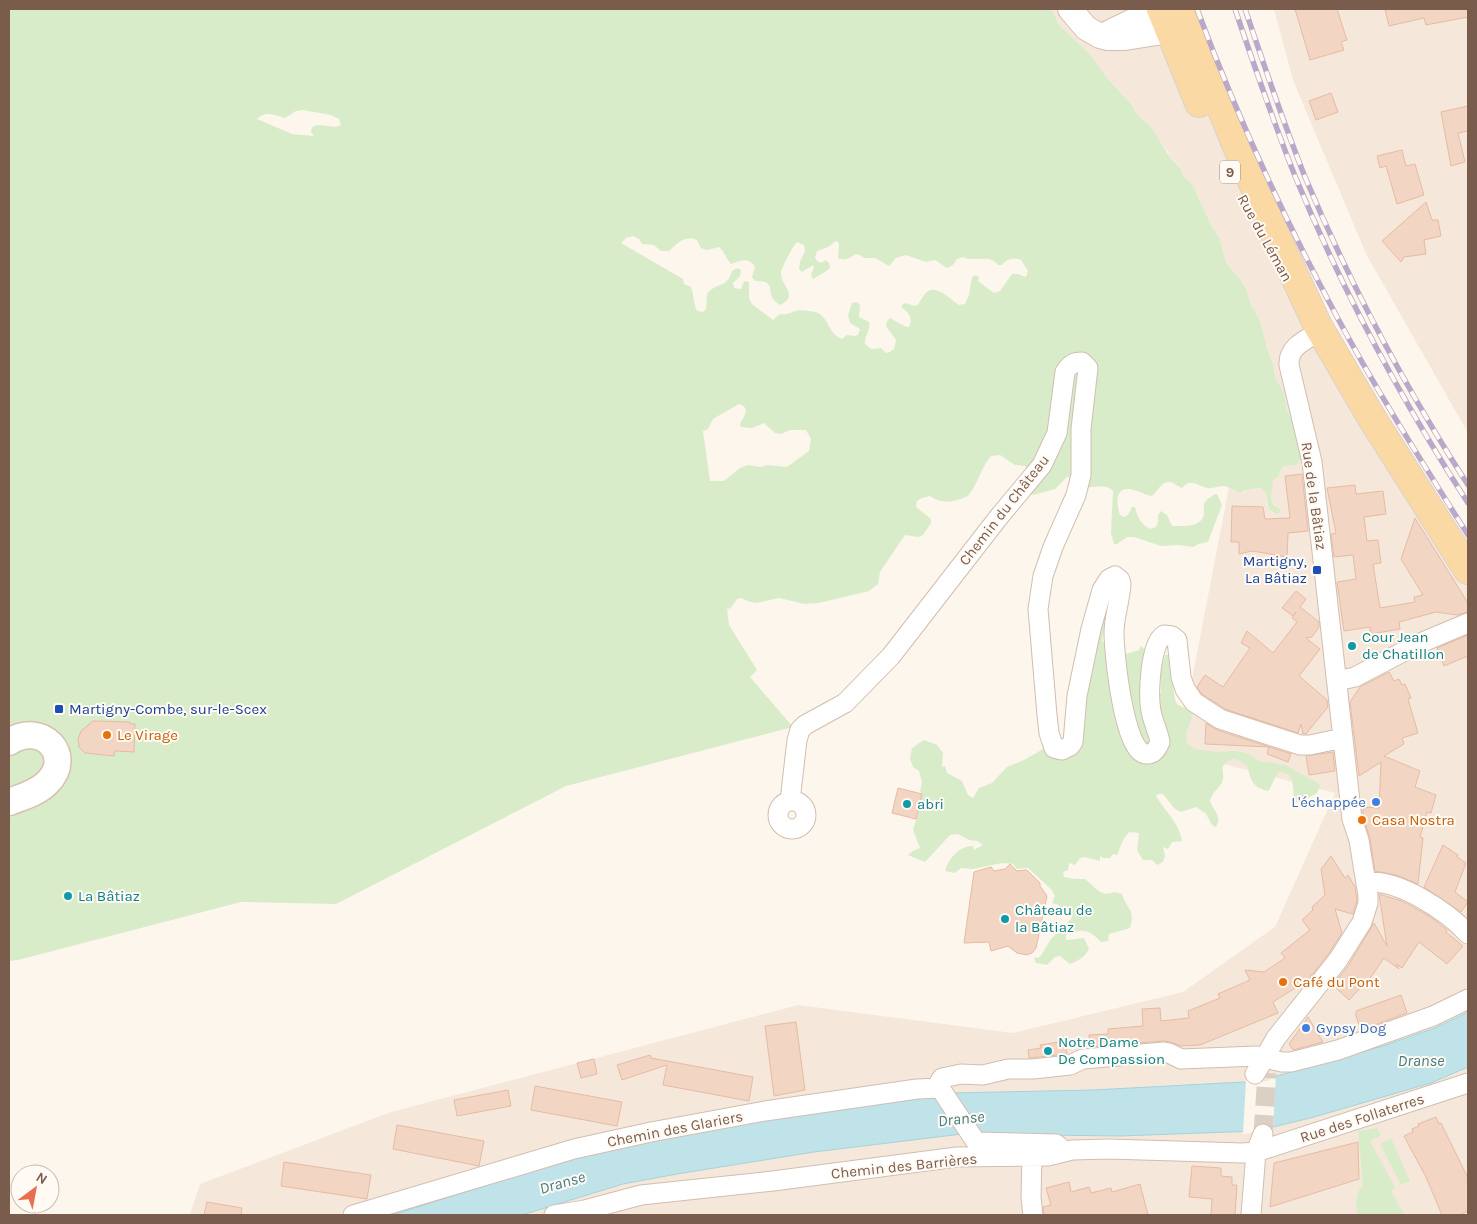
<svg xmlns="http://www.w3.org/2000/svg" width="1477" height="1224" font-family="Karla,sans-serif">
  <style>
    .residential { fill: #f5e8da }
    .green { fill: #d8ecc9; fill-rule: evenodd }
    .water { fill: #bfe3e8; stroke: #a5d3da }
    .pier { fill: #fdf6ec }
    .building { fill: #f3d5c3; stroke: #e6bba3 }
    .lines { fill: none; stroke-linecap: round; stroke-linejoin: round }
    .minor-tunnel { stroke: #dcd0c4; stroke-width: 19; stroke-dasharray: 19 9; stroke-linecap: butt }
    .minor-casing { stroke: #d1beb0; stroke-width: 21 }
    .tertiary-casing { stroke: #d1beb0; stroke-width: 26 }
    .secondary-casing { stroke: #d6c0b0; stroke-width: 29 }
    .primary-casing { stroke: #dad1cd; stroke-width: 30 }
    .minor { stroke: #fff; stroke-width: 19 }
    .tertiary { stroke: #fff; stroke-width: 24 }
    .secondary { stroke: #fff; stroke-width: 26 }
    .primary { stroke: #fbd9a5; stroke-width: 28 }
    .rail-casing { stroke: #b9a8c9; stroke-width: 5.5 }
    .rail { stroke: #fffaf3; stroke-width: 4; stroke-dasharray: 11; stroke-linecap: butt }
    .transit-dot { fill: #1a4fb4; stroke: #fffaf3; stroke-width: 2 }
    .culture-dot { fill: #0f9aa8; stroke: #fffaf3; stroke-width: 2 }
    .food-dot { fill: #e8710a; stroke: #fffaf3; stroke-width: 2 }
    .shop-dot { fill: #3f7fe0; stroke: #fffaf3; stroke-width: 2 }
    .labels { text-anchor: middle; stroke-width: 4; stroke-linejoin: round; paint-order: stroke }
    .shield { fill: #fffaf3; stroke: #a28b7f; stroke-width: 1 }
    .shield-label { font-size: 14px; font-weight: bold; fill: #7a5c4d }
    .street-label { font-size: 15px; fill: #7a5c4d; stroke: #fffaf3 }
    .transit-label { font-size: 15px; fill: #164399; stroke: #fffaf3; text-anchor: end }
    .culture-label { font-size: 15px; fill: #0d838f; stroke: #fffaf3; text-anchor: start }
    .food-label { font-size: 15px; fill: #c56008; stroke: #fffaf3; text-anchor: start }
    .shop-label { font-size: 15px; fill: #366cbe; stroke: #fffaf3; text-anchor: end }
    .water-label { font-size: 16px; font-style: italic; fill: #437c86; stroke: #fffaf3 }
  </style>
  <rect width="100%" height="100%" fill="#fdf6ec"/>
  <!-- residential -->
  <path class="residential" d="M 1052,9 L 1189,9 L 1329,320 L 1468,544 L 1468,1215 L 190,1215 L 200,1184 L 391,1112 L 798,1005 L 1013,1033 L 1183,992 L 1275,927 L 1335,793 L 1178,752 L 1229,487 L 1235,492 L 1244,492 L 1250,489 L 1261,488 L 1267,495 L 1266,505 L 1272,512 L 1278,514 L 1280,512 L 1271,499 L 1272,487 L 1271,484 L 1273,480 L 1279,476 L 1281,469 L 1284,466 L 1292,466 L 1297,429 L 1287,410 L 1284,392 L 1276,380 L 1273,365 L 1269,354 L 1259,318 L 1251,305 L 1246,289 L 1240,279 L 1226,263 L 1220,239 L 1212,227 L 1192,184 L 1184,177 L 1180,168 L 1171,159 L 1168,152 L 1144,120 L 1137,114 L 1132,105 L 1107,78 L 1089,53 L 1059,25 Z
    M 1274,9 L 1468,9 L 1468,433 L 1366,254 L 1293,80 Z"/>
  <!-- green -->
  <path class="green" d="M 9,9 L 1052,9 L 1059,25 L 1089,53 L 1107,78 L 1132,105 L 1137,114 L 1151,127 L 1171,159 L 1180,168 L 1184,177 L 1192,184 L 1212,227 L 1220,239 L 1226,263 L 1240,279 L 1246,289 L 1251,305 L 1259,318 L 1269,354 L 1273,365 L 1276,380 L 1284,392 L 1287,410 L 1297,429 L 1301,447 L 1301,459 L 1297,464 C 1286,468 1282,462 1279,476 L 1273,480 L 1271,499 L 1274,505 L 1280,509 L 1280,512 L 1278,514 C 1267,511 1266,504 1267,495 L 1261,488 L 1250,489 L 1239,493 C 1234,491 1230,487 1224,486 C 1219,486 1213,489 1208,488 C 1197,486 1191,477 1182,488 C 1177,486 1174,483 1170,482 C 1161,481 1158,491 1152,496 C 1143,495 1125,482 1119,494 C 1116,500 1118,509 1120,515 L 1124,517 L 1128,515 L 1132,507 L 1135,507 C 1138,518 1140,523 1150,529 L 1156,527 L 1158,522 L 1158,515 L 1161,511 L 1167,515 L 1172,526 C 1182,526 1202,528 1204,514 C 1204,510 1203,506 1205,502 C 1207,499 1212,496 1215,494 L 1217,494 L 1222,505 L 1208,542 L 1198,544 L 1194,547 L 1178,545 L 1161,546 L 1134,537 L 1127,537 L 1117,544 L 1114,544 L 1111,533 L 1113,491 C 1105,482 1094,490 1084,486 L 1081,479 L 1067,477 L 1055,489 L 1033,495 L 1030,491 L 1033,472 L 1025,466 L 1015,465 L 1000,455 L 991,456 C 980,469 978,484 968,496 C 955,502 942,505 930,496 L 922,498 L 917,501 L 916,507 L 931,519 L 931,523 L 923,535 L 918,537 L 905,535 L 880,572 L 878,584 L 869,591 L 819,603 L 805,604 L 779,598 L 757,603 L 750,602 L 741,598 L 737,599 L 731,608 L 727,609 L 729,625 L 757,670 L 750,677 L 793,727 L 566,786 L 336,904 L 241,902 L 18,960 L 9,961 ZM 303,110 L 331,115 L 339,119 L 341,125 C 332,130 322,122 312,127 L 311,132 L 314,136 L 292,134 L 257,119 C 265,110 275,115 285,118 L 296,111 ZM 633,236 L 639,239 L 642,244 L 654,245 L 661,251 L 669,251 C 678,243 684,235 697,240 L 701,248 L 707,250 L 719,247 C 724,251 726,258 731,264 C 741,261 748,256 755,267 L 752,277 L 755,281 L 766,282 L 770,286 C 770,295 772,300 780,305 C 800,295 781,287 781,273 C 781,268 794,245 797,242 L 804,245 L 805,251 L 800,262 L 799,269 L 802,272 L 813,265 L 814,268 L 811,274 L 813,279 C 817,277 827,271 830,268 L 829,263 L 826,260 L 821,263 L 817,261 L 815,257 L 817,251 L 828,247 L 836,241 L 839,243 L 838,258 C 844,261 850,259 855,254 L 860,255 L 864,258 L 875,258 L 889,266 L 896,258 L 906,255 L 926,262 L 935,260 L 947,268 L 953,265 L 957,259 L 963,257 C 975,263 989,253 998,265 L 1002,265 C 1007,258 1013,257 1021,260 L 1028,271 L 1026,277 L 1018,274 L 1012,274 L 1000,291 L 994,293 L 978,281 L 979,277 L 976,275 L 972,277 L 969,295 L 965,304 L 959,305 C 950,299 936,284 927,292 C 922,296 921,302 916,306 L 904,303 L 901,307 C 908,312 914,318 909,327 L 906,327 L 890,318 L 887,321 L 886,326 L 896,340 L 894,349 L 890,352 L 886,353 L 881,348 L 871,349 L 865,344 C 864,336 871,330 869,322 L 859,317 L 860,305 L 857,302 L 852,303 L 848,315 L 850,323 L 860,329 L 858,335 L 854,336 L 847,335 L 842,339 C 827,333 830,317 815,312 C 810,311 800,310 795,311 C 789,313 787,315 780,314 L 773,320 L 752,304 L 749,298 L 749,282 L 744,281 L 741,289 L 734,288 L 733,283 L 740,276 L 741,270 L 737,268 L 732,271 C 726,290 717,281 707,294 L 706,309 L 703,312 L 697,311 C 693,302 694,295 691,287 L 684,284 L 683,279 L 621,243 L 626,238 ZM 739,404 C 752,408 743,417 740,424 L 741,427 L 752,428 L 764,423 L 775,433 L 781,434 L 790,430 L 806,430 L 811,439 L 809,451 L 787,467 L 767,465 L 761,467 L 748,465 L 740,468 L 724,481 L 710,481 L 703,431 L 708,429 L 713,419 Z
    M 1106,618 L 1102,641 L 1117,657 L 1139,650 L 1141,646 L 1145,650 L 1153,707 L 1161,692 L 1160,673 L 1165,655 L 1169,655 L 1175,700 L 1178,705 L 1193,711 C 1192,726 1183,729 1188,745 L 1195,749 L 1216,752 L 1235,751 L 1247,753 L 1259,761 L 1285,765 L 1318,783 L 1320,786 L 1317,793 L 1300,803 L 1295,802 C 1291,790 1298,773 1279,772 C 1274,777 1273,785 1268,791 C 1254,788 1250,781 1248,767 C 1238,758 1231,755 1223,766 C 1222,771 1224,775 1223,779 C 1222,787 1213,790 1210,801 C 1214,811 1222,816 1216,827 L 1212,825 L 1206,814 L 1196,807 L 1181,812 L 1175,809 L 1163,794 L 1158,794 L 1156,796 C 1166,813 1179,822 1182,841 L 1172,842 L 1168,849 L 1163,847 L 1165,856 L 1163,862 L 1157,865 L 1152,860 L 1143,860 L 1137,850 L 1139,833 L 1129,832 L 1123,840 L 1117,855 L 1113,854 L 1110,858 L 1103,858 L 1100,856 L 1100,861 L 1085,857 L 1080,858 L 1075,865 L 1069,863 L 1068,870 L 1063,872 L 1064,877 L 1074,879 L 1085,879 C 1096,887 1100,898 1114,892 L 1122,894 C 1127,910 1136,910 1130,928 L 1109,934 L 1108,941 L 1101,942 C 1089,929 1082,928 1066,935 L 1066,940 L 1084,938 L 1089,949 C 1085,957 1078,961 1070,964 L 1060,956 L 1055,957 L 1047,965 L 1036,963 L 1034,958 L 1040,957 L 1051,939 L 1072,918 L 1067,913 L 1056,915 L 1054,910 L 1059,905 L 1052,903 L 1055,896 L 1052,890 L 1028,868 L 1017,869 L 1013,864 L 1002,863 L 973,869 L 961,868 L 955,873 L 945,871 C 949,858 959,846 973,846 L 974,850 L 983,845 L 977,841 L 969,840 L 958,834 L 950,835 L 925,862 L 908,855 L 913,851 L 920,848 L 913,830 L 917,817 L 922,793 L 920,792 L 922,782 L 919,771 L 913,767 L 910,759 L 912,748 L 924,740 L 937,745 L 943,753 L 942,767 L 945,766 L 947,773 L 962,781 L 968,795 L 973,798 L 979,788 L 992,783 L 1007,767 L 1014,764 L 1024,760 L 1045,748 L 1082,740 L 1083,735 L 1075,718 L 1097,621 Z
    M 1377,1128 L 1381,1135 L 1370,1141 L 1395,1187 L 1391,1191 L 1404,1214 L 1401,1215 L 1357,1215 C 1357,1204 1354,1194 1363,1186 L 1358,1131 Z
    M 1391,1138 L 1410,1181 L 1401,1185 L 1380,1144 Z"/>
  <!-- water -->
  <path class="water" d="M 1468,1012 L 1468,1067 L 1431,1083 L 1314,1117 L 1257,1131 L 1120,1136 L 962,1134 L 814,1152 L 677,1174 L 623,1184 L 522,1215 L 392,1215 L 564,1161 L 726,1124 L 953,1093 L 1093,1090 L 1243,1082 C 1258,1085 1266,1086 1277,1076 L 1383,1046 L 1435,1028 Z"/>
  <!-- pier -->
  <path class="pier" d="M 1276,1074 L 1273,1129 L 1243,1134 L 1246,1080 L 1259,1082 L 1268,1081 Z"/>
  <!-- building -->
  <path class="building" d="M 1295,9 L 1337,9 L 1347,40 L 1341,42 L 1344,50 L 1310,60 Z
    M 1385,9 L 1468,9 L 1468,17 L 1426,25 L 1424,18 L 1389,26 Z
    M 1331,93 L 1338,112 L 1316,120 L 1309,101 Z
    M 1468,106 L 1468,131 L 1458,133 L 1465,162 L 1451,166 L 1441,112 Z
    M 1402,150 L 1406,166 L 1415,164 L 1424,195 L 1397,204 L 1386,166 L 1380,168 L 1377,156 Z
    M 1426,202 L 1432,220 L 1438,220 L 1441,236 L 1424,240 L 1426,254 L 1404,257 L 1401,262 L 1382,241 Z
    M 1302,474 L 1308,531 L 1288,533 L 1287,557 L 1252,551 L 1239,554 L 1239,542 L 1231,542 L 1232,506 L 1263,507 L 1265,519 L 1290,518 L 1285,476 Z
    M 1355,485 L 1356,494 L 1383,491 L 1386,514 L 1364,517 L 1367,541 L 1378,540 L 1381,563 L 1373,564 L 1380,608 L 1415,602 L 1414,597 L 1423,595 L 1401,559 L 1415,518 L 1468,603 L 1468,612 L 1457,615 L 1436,612 L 1399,622 L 1400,629 L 1371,634 L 1370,627 L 1344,631 L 1337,582 L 1356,579 L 1353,555 L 1334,557 L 1331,534 L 1336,533 L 1327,488 Z
    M 1296,591 L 1306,599 L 1300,607 L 1319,622 L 1319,627 L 1312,637 L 1306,638 L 1320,649 L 1299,676 L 1327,700 L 1328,707 L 1306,734 L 1303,734 L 1301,724 L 1298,733 L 1225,709 L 1202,694 L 1197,687 L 1205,675 L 1223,687 L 1250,648 L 1241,643 L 1247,631 L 1273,653 L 1297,622 L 1292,618 L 1296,612 L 1293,616 L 1282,608 Z
    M 1468,635 L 1468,656 L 1444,666 L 1437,648 Z
    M 1389,672 L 1394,681 L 1399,679 L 1402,685 L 1405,684 L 1411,698 L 1408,699 L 1418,733 L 1402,738 L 1404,744 L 1384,756 L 1420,771 L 1415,787 L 1436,795 L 1431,813 L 1427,812 L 1420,837 L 1423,838 L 1418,884 L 1396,875 L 1375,871 L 1370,838 L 1363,817 L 1363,807 L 1379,808 L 1381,762 L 1359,776 L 1350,702 L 1360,687 Z
    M 93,721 L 130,722 L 130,724 L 135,724 L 134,752 L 115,751 L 114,756 L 85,753 L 79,747 L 78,739 L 81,731 Z
    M 1206,723 L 1217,730 L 1291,754 L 1288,762 L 1267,754 L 1269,747 L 1205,744 Z
    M 1333,752 L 1335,771 L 1309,775 L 1306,756 Z
    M 898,788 L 922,794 L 916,819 L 892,813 Z
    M 1443,845 L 1458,855 L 1457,857 L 1466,863 L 1455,892 L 1468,902 L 1461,912 L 1424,887 Z
    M 1331,856 L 1345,878 L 1348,875 L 1355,887 L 1357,901 L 1353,914 L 1335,909 L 1342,933 L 1329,953 L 1308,980 L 1273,1002 L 1278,1013 L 1200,1045 L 1181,1046 L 1171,1042 L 1163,1041 L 1090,1047 L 1089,1035 L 1108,1034 L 1108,1029 L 1143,1026 L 1142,1009 L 1160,1008 L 1161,1021 L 1189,1018 L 1188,1011 L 1220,998 L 1218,994 L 1250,980 L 1245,970 L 1264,972 L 1285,958 L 1281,953 L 1310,930 L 1302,920 L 1313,910 L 1312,907 L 1325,895 L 1321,869 Z
    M 1010,864 L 1017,871 L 1027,870 L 1040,883 L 1040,886 L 1047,896 L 1036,948 L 1032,953 L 1027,955 L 1017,953 L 1008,946 L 991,951 L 989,942 L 964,943 L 974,872 L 991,867 L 994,871 L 1005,869 Z
    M 1379,894 L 1402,901 L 1429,916 L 1447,930 L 1446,932 L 1463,946 L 1447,964 L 1419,942 L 1402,968 L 1396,964 L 1399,969 L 1384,958 L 1371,977 L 1349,1000 L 1333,985 L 1348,966 L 1374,923 L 1387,946 Z
    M 1401,995 L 1407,1013 L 1361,1030 L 1356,1016 L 1356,1011 Z
    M 1308,1017 L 1323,1042 L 1293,1050 L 1289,1044 Z
    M 796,1022 L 805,1090 L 774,1096 L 765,1026 Z
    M 1065,1041 L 1067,1054 L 1029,1058 L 1028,1050 L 1041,1048 L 1040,1045 Z
    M 650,1055 L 651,1058 L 753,1077 L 749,1101 L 663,1085 L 667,1065 L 622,1080 L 617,1065 Z
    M 594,1059 L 597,1074 L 581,1078 L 577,1063 Z
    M 535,1086 L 622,1102 L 617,1126 L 531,1110 Z
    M 508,1090 L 511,1106 L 457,1116 L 454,1100 Z
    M 1436,1117 L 1439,1124 L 1441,1123 L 1468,1178 L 1468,1211 L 1460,1215 L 1442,1215 L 1426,1177 L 1404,1136 L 1413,1132 L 1412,1129 L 1419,1126 L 1418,1124 Z
    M 397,1125 L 484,1141 L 479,1166 L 393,1149 Z
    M 1358,1142 L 1359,1179 L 1270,1207 L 1274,1163 Z
    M 284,1162 L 371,1175 L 367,1199 L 281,1186 Z
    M 1192,1166 L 1221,1168 L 1221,1176 L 1232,1177 L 1232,1185 L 1237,1185 L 1235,1215 L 1211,1215 L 1212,1199 L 1189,1197 Z
    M 1069,1182 L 1071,1192 L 1089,1187 L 1091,1193 L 1111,1188 L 1112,1192 L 1140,1184 L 1148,1215 L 1044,1215 L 1043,1207 L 1051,1205 L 1046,1188 Z
    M 207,1202 L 242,1208 L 241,1215 L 204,1215 Z"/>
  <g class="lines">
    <!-- minor-tunnel -->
    <path class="minor-tunnel" d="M 1263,1134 L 1267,1073"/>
    <!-- minor casing -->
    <g class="minor-casing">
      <path id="minor" d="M 1336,679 L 1346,679 L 1355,677 L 1418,644 L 1468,623
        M 790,801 L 797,740 L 800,730 L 805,725 L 845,703 L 891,656 L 998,518 L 1042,465 L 1057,433 L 1065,372 C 1070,364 1074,362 1082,362 L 1088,368 L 1081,429 L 1081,475 L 1076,495 L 1053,547 L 1043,576 L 1038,609 L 1047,715 L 1049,733 L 1054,748 L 1062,750 L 1070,746 L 1073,742 L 1077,696 L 1091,629 L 1102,590 L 1109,579 L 1115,576 L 1120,580 L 1121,584 C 1120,601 1114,617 1114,633 C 1114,652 1124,756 1147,754 C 1154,754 1158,747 1160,742 C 1158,731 1153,722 1151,711 C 1148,695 1150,643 1164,635 L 1172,636 L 1177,640 L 1181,677 L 1185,689 L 1194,702 L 1220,719 L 1300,745 L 1310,745 L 1343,738
        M778 815a14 14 0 1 1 28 0a14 14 0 1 1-28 0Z
        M 1366,883 C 1396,877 1448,912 1468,934
        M 1255,1074 L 1276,1038 L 1338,960 L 1362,922 L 1368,903 L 1368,896 L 1359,840 L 1352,819 L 1312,462 L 1289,365 C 1288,346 1306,340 1321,331
        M 940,1088 L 939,1083 L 942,1078 L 961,1074 L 983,1075 L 1008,1069 L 1033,1069 L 1070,1065 L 1083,1059 L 1164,1052 L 1169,1053 L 1181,1059 L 1257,1056 L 1282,1062 L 1291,1062 L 1338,1050 L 1433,1016 L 1468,999
        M 940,1088 L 976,1142 L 1056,1144 L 1062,1149
        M 1032,1157 L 1031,1198 L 1033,1215
        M 353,1215 L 574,1149 L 651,1132 L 765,1111 L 917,1089 L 940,1088
        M 554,1215 L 585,1210 L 641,1195 L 773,1181 L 957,1157 L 1048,1156 L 1072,1150 L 1109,1149 L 1242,1153 L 1256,1152 L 1468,1083
        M 1251,1215 L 1256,1152 L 1263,1134"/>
    </g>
    <!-- tertiary casing -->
    <g class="tertiary-casing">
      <path id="tertiary" d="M 1070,9 L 1086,28 L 1100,36 L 1107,38 L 1125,38 L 1188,28
        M 1110,32 L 1158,9"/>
    </g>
    <!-- secondary casing -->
    <g class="secondary-casing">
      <path id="secondary" d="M 9,742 C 42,720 75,756 47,783 C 37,793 22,797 9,802"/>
    </g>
    <!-- primary casing -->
    <g class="primary-casing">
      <path id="primary" d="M 1161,9 L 1199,103
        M 1182,9 L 1233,137 L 1275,234 L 1318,326 L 1373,420 L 1468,570"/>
    </g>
    <!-- minor -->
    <use href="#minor" class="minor"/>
    <!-- tertiary -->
    <use href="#tertiary" class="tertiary"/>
    <!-- secondary -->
    <use href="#secondary" class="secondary"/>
    <!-- primary -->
    <use href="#primary" class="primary"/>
    <!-- rail casing -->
    <g class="rail-casing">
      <path id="rail" d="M 1197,9 C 1236,114 1283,216 1336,315 C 1376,390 1422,462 1468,535
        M 1235,9 C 1254,65 1273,121 1295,176 C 1342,290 1401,399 1468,503
        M 1245,9 C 1264,65 1283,122 1305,177 C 1350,284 1405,387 1468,485"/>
    </g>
    <!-- rail -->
    <use href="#rail" class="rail"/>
  </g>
  <!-- markers -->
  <g class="transit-dot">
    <rect x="1312" y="565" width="10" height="10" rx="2.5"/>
    <rect x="54" y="704" width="10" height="10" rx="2.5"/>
  </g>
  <g class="culture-dot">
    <circle cx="1352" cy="646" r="5"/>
    <circle cx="907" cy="804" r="5"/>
    <circle cx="68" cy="896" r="5"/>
    <circle cx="1005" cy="919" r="5"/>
    <circle cx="1048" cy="1051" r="5"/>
  </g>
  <g class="food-dot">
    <circle cx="107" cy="735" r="5"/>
    <circle cx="1362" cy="820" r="5"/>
    <circle cx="1283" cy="982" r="5"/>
  </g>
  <g class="shop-dot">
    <circle cx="1376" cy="802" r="5"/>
    <circle cx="1306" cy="1028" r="5"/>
  </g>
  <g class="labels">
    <!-- shield labels -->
    <rect class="shield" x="1220" y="160.5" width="20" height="23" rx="4"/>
    <g class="shield-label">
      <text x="1230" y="177">9</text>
    </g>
    <!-- street labels -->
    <g class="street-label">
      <text transform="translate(1265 238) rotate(61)" y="5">Rue du Léman</text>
      <text transform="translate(1314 496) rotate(82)" y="5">Rue de la Bâtiaz</text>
      <text transform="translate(1004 510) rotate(-52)" y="5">Chemin du Château</text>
      <text transform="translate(1362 1118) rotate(-18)" y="5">Rue des Follaterres</text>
      <text transform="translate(675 1129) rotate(-11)" y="5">Chemin des Glariers</text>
      <text transform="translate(904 1166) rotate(-6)" y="5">Chemin des Barrières</text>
    </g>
    <!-- transit labels -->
    <g class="transit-label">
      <text x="1307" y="566">Martigny,<tspan x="1307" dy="17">La Bâtiaz</tspan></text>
      <text x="69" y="714" text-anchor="start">Martigny-Combe, sur-le-Scex</text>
    </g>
    <!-- culture labels -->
    <g class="culture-label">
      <text x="1362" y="642">Cour Jean<tspan x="1362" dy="17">de Chatillon</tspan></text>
      <text x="917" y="809">abri</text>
      <text x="78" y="901">La Bâtiaz</text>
      <text x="1015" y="915">Château de<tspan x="1015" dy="17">la Bâtiaz</tspan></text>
      <text x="1058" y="1047">Notre Dame<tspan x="1058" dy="17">De Compassion</tspan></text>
    </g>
    <!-- food labels -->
    <g class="food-label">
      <text x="117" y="740">Le Virage</text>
      <text x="1372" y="825">Casa Nostra</text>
      <text x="1293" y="987">Café du Pont</text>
    </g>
    <!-- shop labels -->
    <g class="shop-label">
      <text x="1366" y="807">L'échappée</text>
      <text x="1316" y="1033" text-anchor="start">Gypsy Dog</text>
    </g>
    <!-- water labels -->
    <g class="water-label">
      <text x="1421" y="1066">Dranse</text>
      <text transform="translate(961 1118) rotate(-6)" y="6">Dranse</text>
      <text transform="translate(562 1182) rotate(-16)" y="6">Dranse</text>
    </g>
  </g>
  <!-- border -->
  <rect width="1477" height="1224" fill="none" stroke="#7a5c4d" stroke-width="20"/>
  <!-- north arrow -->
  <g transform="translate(35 1189) rotate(32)"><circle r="24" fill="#fffaf3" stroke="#cabbb1"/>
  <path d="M0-4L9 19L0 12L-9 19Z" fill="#e76f51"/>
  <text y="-8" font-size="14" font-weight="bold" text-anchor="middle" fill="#7a5c4d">N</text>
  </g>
</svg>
